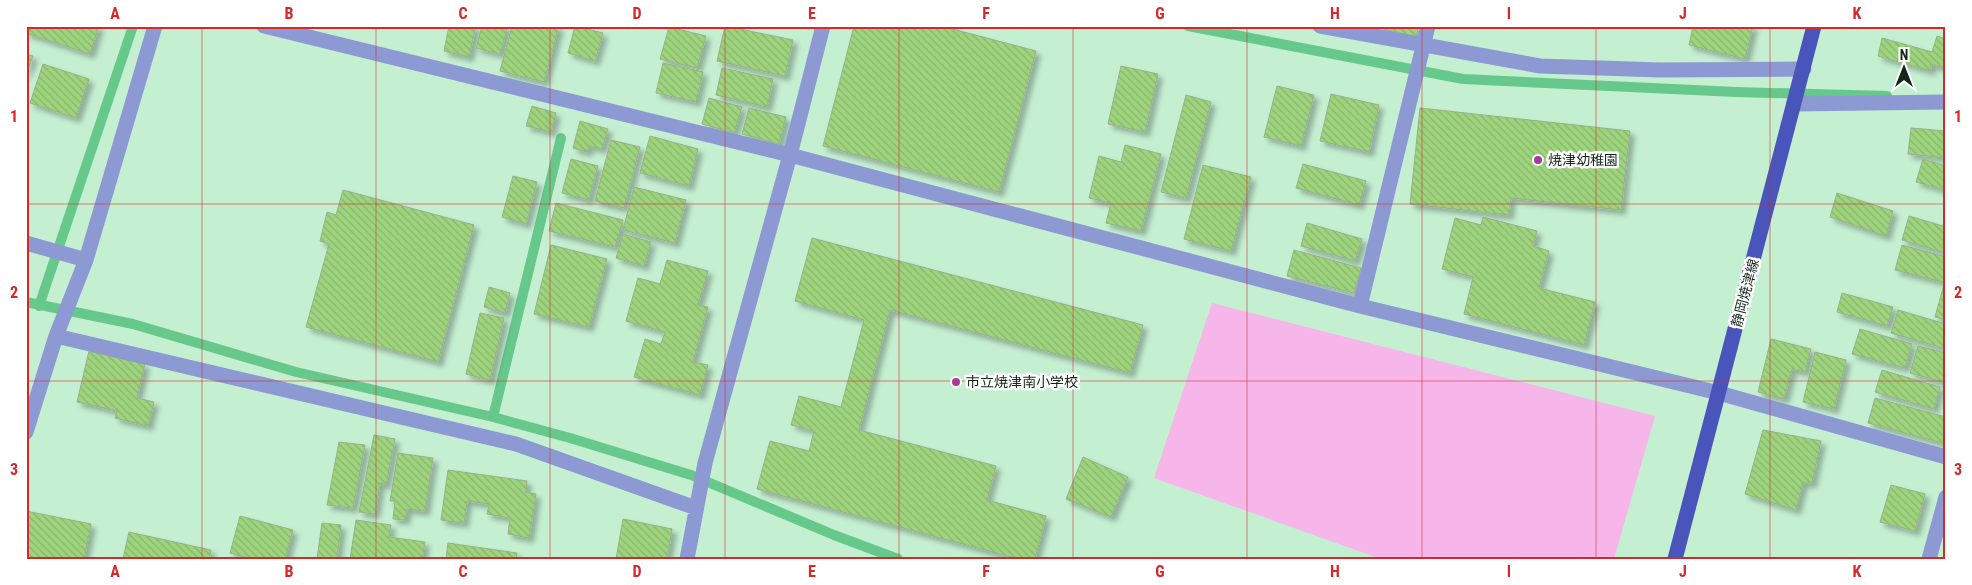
<svg xmlns="http://www.w3.org/2000/svg" width="1972" height="585" font-family="'Roboto Condensed','Noto Sans JP',sans-serif">
  <style>
    .pitch { fill: #f7b6e9 }
    .lines { fill: none; stroke-linecap: round; stroke-linejoin: round }
    .stream { stroke: #66c98b; stroke-width: 10 }
    .building { fill: url(#building-back-hatch); stroke: #98b08a; filter: url(#shadow) }
    .minor { stroke: #8c99d2; stroke-width: 15 }
    .major { stroke: #4a55bc; stroke-width: 15 }
    .grid { fill: none; stroke: #d62828; stroke-width: 1; stroke-opacity: 0.55 }
    .poi-dot { fill: #a93b98; stroke: #fff; stroke-width: 2 }
    .labels { text-anchor: middle; stroke-width: 5; stroke-linejoin: round; paint-order: stroke }
    .poi-label { font-size: 14px; fill: #15251a; stroke: #fff; text-anchor: start }
    .street-label { font-size: 14px; fill: #15251a; stroke: #fff }
    .neatline { fill: none; stroke: #d62828; stroke-width: 2 }
    .grid-label { font-size: 16px; text-anchor: middle; font-weight: bold; fill: #d62828 }
  </style>
  <defs>
    <pattern id="building-back-hatch" width="6" height="6" patternUnits="userSpaceOnUse" patternTransform="scale(1.25)"><rect width="6" height="6" fill="#9ed47d"/><path d="M-1 5l2 2M0 0l6 6M5-1l2 2" fill="none" stroke="#87b66b"/></pattern>
    <filter id="shadow"><feDropShadow dx="4.5" dy="4.5" stdDeviation="2.5" flood-color="#0004"/></filter>
  </defs>
  <rect width="100%" height="100%" fill="#c4efd1"/>
  <!-- pitch -->
  <path class="pitch" d="M 1212,303 L 1655,416 L 1614,559 L 1381,559 L 1154,478 Z"/>
  <g class="lines">
    <!-- stream -->
    <path class="stream" d="M 1188,26 L 1463,79 L 1736,92 L 1887,96
      M 26,302 L 133,324 L 296,372 L 493,417 L 570,438 L 691,475 L 834,535 L 898,559
      M 39,306 L 133,26
      M 493,417 L 561,138"/>
  </g>
  <!-- building -->
  <path class="building" d="M 26,26 L 99,26 L 90,54 L 26,33 Z
    M 449,26 L 476,26 L 469,57 L 444,51 Z
    M 482,26 L 508,26 L 500,54 L 476,48 Z
    M 512,26 L 559,26 L 544,82 L 500,71 Z
    M 575,26 L 603,33 L 595,61 L 568,53 Z
    M 725,26 L 793,40 L 785,76 L 717,61 Z
    M 854,26 L 941,26 L 1036,51 L 999,192 L 823,146 Z
    M 1372,26 L 1419,26 L 1416,37 Z
    M 1693,26 L 1753,26 L 1745,59 L 1689,45 Z
    M 669,27 L 706,36 L 697,68 L 660,59 Z
    M 1937,36 L 1946,39 L 1945,68 L 1931,64 L 1931,71 L 1878,56 L 1882,38 L 1932,52 Z
    M 26,54 L 33,56 L 26,75 Z
    M 663,63 L 703,72 L 696,102 L 656,93 Z
    M 43,64 L 89,79 L 76,118 L 30,103 Z
    M 1121,66 L 1158,74 L 1145,132 L 1108,124 Z
    M 722,68 L 773,79 L 767,107 L 716,95 Z
    M 1277,86 L 1314,95 L 1301,146 L 1264,137 Z
    M 1331,94 L 1379,105 L 1369,152 L 1320,141 Z
    M 1186,95 L 1211,102 L 1186,198 L 1161,192 Z
    M 709,98 L 742,107 L 734,133 L 702,124 Z
    M 532,106 L 556,113 L 551,132 L 526,126 Z
    M 749,108 L 786,117 L 779,144 L 742,134 Z
    M 1420,108 L 1630,131 L 1621,210 L 1511,198 L 1509,215 L 1410,204 Z
    M 580,121 L 608,129 L 602,149 L 589,146 L 587,152 L 573,148 Z
    M 1911,128 L 1946,131 L 1946,158 L 1908,154 Z
    M 650,136 L 698,149 L 689,186 L 640,173 Z
    M 611,140 L 640,147 L 624,208 L 595,201 Z
    M 1125,145 L 1161,154 L 1141,231 L 1106,223 L 1111,203 L 1089,198 L 1099,156 L 1121,162 Z
    M 571,159 L 598,166 L 589,200 L 562,193 Z
    M 1923,159 L 1946,166 L 1946,190 L 1916,182 Z
    M 1303,164 L 1366,181 L 1359,205 L 1296,188 Z
    M 1203,165 L 1251,177 L 1231,251 L 1184,239 Z
    M 513,176 L 537,182 L 526,224 L 502,217 Z
    M 634,187 L 686,200 L 675,243 L 623,230 Z
    M 343,190 L 474,225 L 438,362 L 306,327 L 329,244 L 320,241 L 327,212 L 336,215 Z
    M 1837,193 L 1893,211 L 1886,236 L 1830,217 Z
    M 556,203 L 623,220 L 615,247 L 549,231 Z
    M 1909,216 L 1946,227 L 1946,253 L 1902,240 Z
    M 1483,217 L 1537,231 L 1533,246 L 1549,251 L 1539,288 L 1595,302 L 1584,345 L 1464,314 L 1473,277 L 1442,269 L 1455,218 L 1481,225 Z
    M 1307,223 L 1362,239 L 1355,261 L 1301,246 Z
    M 623,234 L 651,242 L 644,266 L 616,258 Z
    M 812,238 L 1143,325 L 1130,373 L 890,310 L 859,430 L 996,466 L 987,500 L 1046,516 L 1035,559 L 1019,559 L 757,489 L 770,441 L 809,451 L 814,431 L 791,425 L 799,396 L 841,407 L 864,320 L 795,301 Z
    M 551,245 L 607,259 L 589,327 L 534,314 Z
    M 1902,245 L 1946,257 L 1946,283 L 1895,270 Z
    M 1294,250 L 1361,268 L 1354,293 L 1287,276 Z
    M 667,260 L 708,271 L 698,305 L 708,307 L 693,362 L 708,365 L 700,395 L 634,377 L 645,339 L 661,344 L 665,332 L 626,321 L 638,278 L 660,284 Z
    M 489,287 L 510,293 L 505,313 L 484,307 Z
    M 1943,288 L 1946,289 L 1946,320 L 1935,317 Z
    M 1842,293 L 1893,307 L 1887,326 L 1837,312 Z
    M 1898,310 L 1946,324 L 1946,349 L 1891,333 Z
    M 480,313 L 504,318 L 490,380 L 466,374 Z
    M 1860,329 L 1912,344 L 1905,368 L 1852,354 Z
    M 1771,339 L 1811,349 L 1805,372 L 1792,369 L 1784,399 L 1758,392 Z
    M 1918,346 L 1946,353 L 1946,383 L 1910,373 Z
    M 89,351 L 145,364 L 137,398 L 154,402 L 148,426 L 115,418 L 117,411 L 77,402 Z
    M 1815,352 L 1846,360 L 1834,409 L 1803,402 Z
    M 1882,370 L 1940,387 L 1934,409 L 1875,392 Z
    M 1875,398 L 1946,417 L 1946,444 L 1868,423 Z
    M 1763,430 L 1821,441 L 1812,483 L 1803,483 L 1796,510 L 1745,494 Z
    M 374,435 L 395,439 L 386,485 L 380,483 L 375,514 L 359,512 Z
    M 339,442 L 365,445 L 353,508 L 327,505 Z
    M 398,453 L 433,458 L 425,511 L 407,509 L 405,520 L 393,519 L 395,501 L 390,501 Z
    M 1083,457 L 1128,477 L 1111,517 L 1066,499 Z
    M 448,470 L 527,481 L 526,492 L 536,494 L 529,538 L 508,534 L 510,518 L 487,514 L 489,504 L 467,501 L 464,523 L 441,520 Z
    M 1891,485 L 1925,494 L 1915,531 L 1880,522 Z
    M 26,511 L 91,524 L 84,559 L 26,558 Z
    M 240,516 L 293,530 L 285,559 L 252,559 L 230,553 Z
    M 623,519 L 672,529 L 667,559 L 616,559 Z
    M 356,520 L 391,525 L 389,537 L 425,542 L 422,559 L 350,559 Z
    M 322,523 L 341,525 L 337,559 L 317,559 Z
    M 129,532 L 211,550 L 209,559 L 123,559 Z
    M 448,543 L 517,553 L 516,559 L 446,559 Z"/>
  <g class="lines">
    <!-- minor -->
    <path class="minor" d="M 264,26 L 790,155 L 1360,306 L 1719,393 L 1946,457
      M 1320,26 L 1540,66 L 1660,70 L 1804,69
      M 1794,104 L 1946,102
      M 26,243 L 86,260
      M 1360,306 L 1428,26
      M 56,336 L 516,444 L 696,508
      M 26,432 L 56,336 L 86,260 L 155,26
      M 687,559 L 705,463 L 790,155 L 823,26
      M 1929,559 L 1946,497"/>
    <!-- major -->
    <path class="major" d="M 1675,559 L 1814,26"/>
  </g>
  <!-- grid -->
  <path class="grid" d="M 202,26 L 202,559M 376,26 L 376,559M 550,26 L 550,559M 725,26 L 725,559M 899,26 L 899,559M 1073,26 L 1073,559M 1247,26 L 1247,559M 1422,26 L 1422,559M 1596,26 L 1596,559M 1770,26 L 1770,559M 26,204 L 1946,204M 26,381 L 1946,381"/>
  <!-- markers -->
  <g class="poi-dot">
    <circle cx="1538" cy="160" r="5"/>
    <circle cx="956" cy="382" r="5"/>
  </g>
  <g class="labels">
    <!-- poi labels -->
    <g class="poi-label">
      <text x="1548" y="165">焼津幼稚園</text>
      <text x="966" y="387">市立焼津南小学校</text>
    </g>
    <!-- street labels -->
    <g class="street-label">
      <text transform="translate(1745 293) rotate(-75)" y="5">静岡焼津線</text>
    </g>
  </g>
  <!-- border -->
  <rect width="1972" height="585" fill="none" stroke="#ffffff" stroke-width="55"/>
  <!-- north arrow -->
  <g transform="translate(1904 68)" stroke="#ffffff" stroke-width="4" paint-order="stroke">
  <path d="M0-4L9 19L0 12L-9 19Z" fill="#15251a"/>
  <text y="-8" font-size="14" font-weight="bold" text-anchor="middle" fill="#15251a">N</text>
  </g>
  <rect x="28" y="28" width="1916" height="530" class="neatline"/>
  <g class="grid-label">
    <text x="115" y="19">A</text>
    <text x="289" y="19">B</text>
    <text x="463" y="19">C</text>
    <text x="637" y="19">D</text>
    <text x="812" y="19">E</text>
    <text x="986" y="19">F</text>
    <text x="1160" y="19">G</text>
    <text x="1335" y="19">H</text>
    <text x="1509" y="19">I</text>
    <text x="1683" y="19">J</text>
    <text x="1857" y="19">K</text>
    <text x="14" y="122">1</text>
    <text x="1958" y="122">1</text>
    <text x="14" y="298">2</text>
    <text x="1958" y="298">2</text>
    <text x="14" y="475">3</text>
    <text x="1958" y="475">3</text>
    <text x="115" y="577">A</text>
    <text x="289" y="577">B</text>
    <text x="463" y="577">C</text>
    <text x="637" y="577">D</text>
    <text x="812" y="577">E</text>
    <text x="986" y="577">F</text>
    <text x="1160" y="577">G</text>
    <text x="1335" y="577">H</text>
    <text x="1509" y="577">I</text>
    <text x="1683" y="577">J</text>
    <text x="1857" y="577">K</text>
  </g>
</svg>
